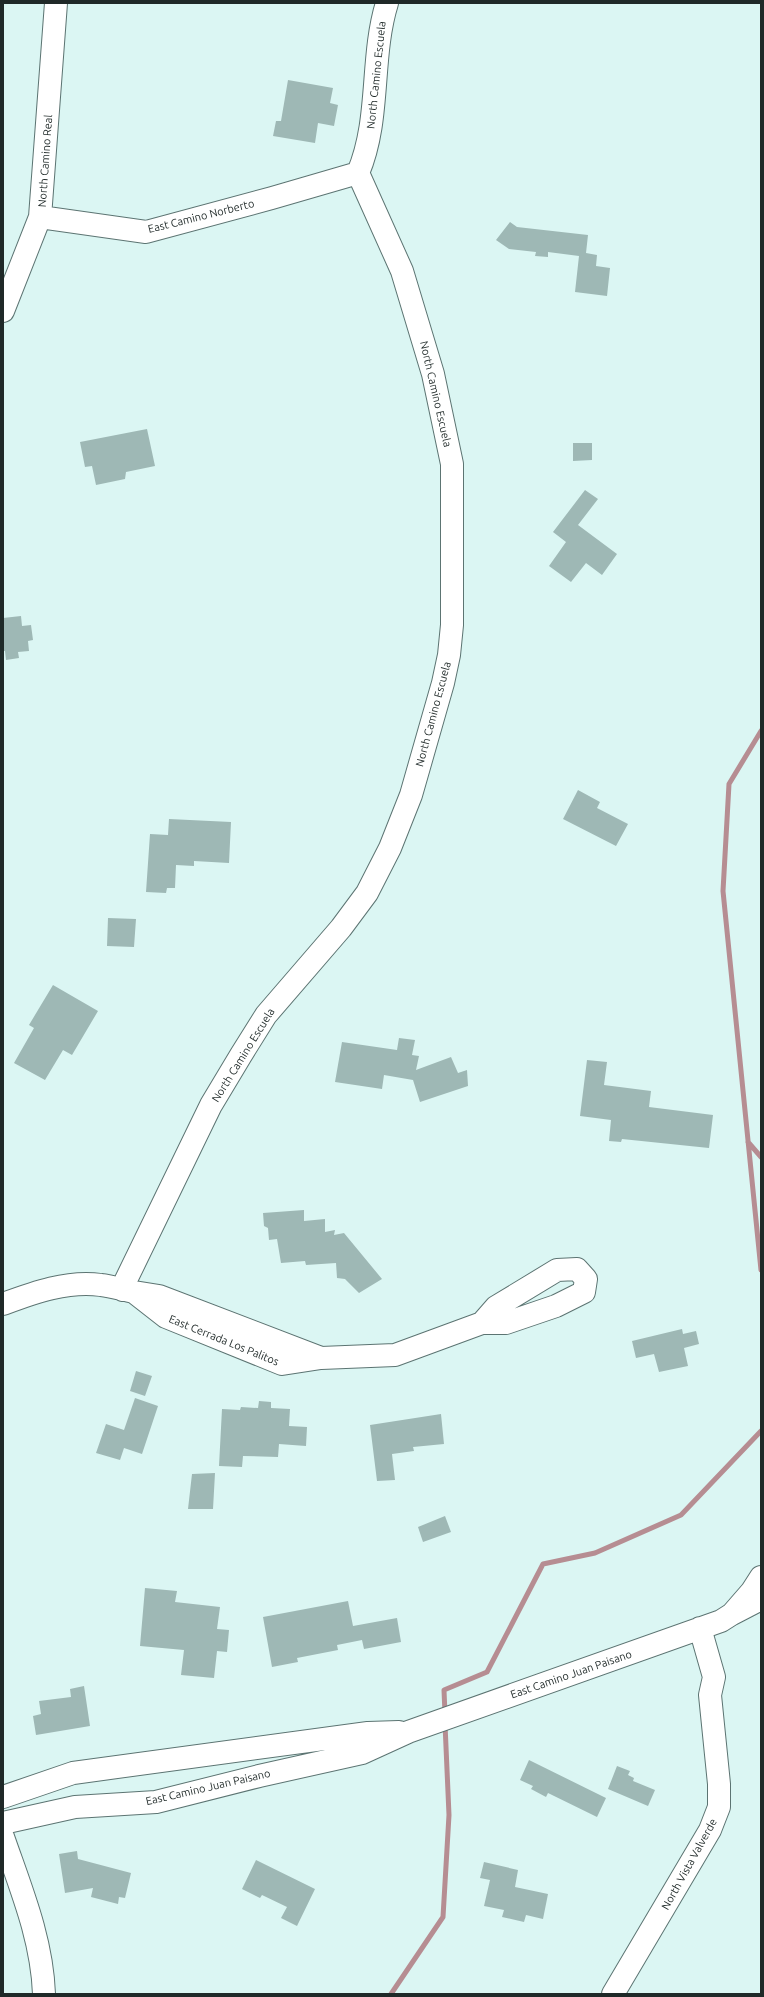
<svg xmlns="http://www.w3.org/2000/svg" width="764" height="1997" font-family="Ubuntu,sans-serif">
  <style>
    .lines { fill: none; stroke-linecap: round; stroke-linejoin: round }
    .stream { stroke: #b68d92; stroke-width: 5 }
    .building { fill: #9eb8b5 }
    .minor-casing { stroke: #5c7472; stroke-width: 24 }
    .minor { stroke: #fff; stroke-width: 22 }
    .labels { text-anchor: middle; stroke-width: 3.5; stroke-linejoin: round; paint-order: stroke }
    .street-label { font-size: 11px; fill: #1f2928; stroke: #fff }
  </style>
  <rect width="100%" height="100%" fill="#dbf6f3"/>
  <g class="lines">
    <!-- stream -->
    <path class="stream" d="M 761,731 L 729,784 L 723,891 L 761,1270
      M 748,1142 L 761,1157
      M 445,1714 L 444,1690 L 487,1672 L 543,1564 L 595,1553 L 681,1515 L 761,1431
      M 391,1994 L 443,1917 L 449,1815 L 445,1724"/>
  </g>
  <!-- building -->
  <path class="building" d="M 288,80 L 333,88 L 330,103 L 338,105 L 334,126 L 318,123 L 315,143 L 273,136 L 276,121 L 281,121 Z
    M 510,222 L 517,227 L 588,235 L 586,253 L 597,255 L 596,266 L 610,268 L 607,296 L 575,292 L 579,256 L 548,252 L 548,257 L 535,256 L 536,252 L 509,249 L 496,240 Z
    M 147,429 L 155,466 L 126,472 L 125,479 L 96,485 L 92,466 L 85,467 L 80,442 Z
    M 573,443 L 592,443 L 592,460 L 573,461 Z
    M 585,490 L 598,499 L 578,525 L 617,554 L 602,575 L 586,563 L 571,582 L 549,566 L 566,542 L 553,532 Z
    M 21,616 L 22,626 L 31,625 L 33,640 L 28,641 L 29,651 L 18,652 L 19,658 L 6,660 L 5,651 L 3,651 L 3,618 Z
    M 578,790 L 600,802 L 597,808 L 628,824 L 616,846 L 563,819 Z
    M 169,819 L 231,822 L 229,863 L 194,861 L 194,866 L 176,865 L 175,888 L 167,888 L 166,893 L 146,892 L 150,834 L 168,835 Z
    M 108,918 L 136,919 L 134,947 L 107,946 Z
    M 53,985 L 98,1011 L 72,1055 L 63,1050 L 45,1080 L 14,1063 L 34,1028 L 29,1025 Z
    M 399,1038 L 415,1040 L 412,1055 L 419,1056 L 416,1070 L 451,1057 L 458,1073 L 467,1070 L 468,1086 L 420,1102 L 413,1080 L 384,1075 L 382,1089 L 335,1082 L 342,1042 L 397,1050 Z
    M 587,1060 L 607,1062 L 604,1085 L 651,1091 L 649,1107 L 713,1115 L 709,1148 L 622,1139 L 621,1142 L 609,1141 L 611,1120 L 580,1116 Z
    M 304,1210 L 304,1221 L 325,1219 L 325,1232 L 335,1230 L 334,1235 L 344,1233 L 382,1279 L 359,1293 L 345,1279 L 337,1278 L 336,1263 L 306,1265 L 305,1261 L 281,1263 L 277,1239 L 269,1240 L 268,1228 L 264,1226 L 263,1213 Z
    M 682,1329 L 683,1334 L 696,1331 L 699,1344 L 684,1348 L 688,1366 L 659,1372 L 654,1354 L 636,1358 L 632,1341 Z
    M 136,1371 L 152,1376 L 145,1396 L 130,1391 Z
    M 135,1398 L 158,1406 L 142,1454 L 124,1448 L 120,1460 L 96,1453 L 106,1424 L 124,1430 Z
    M 259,1401 L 271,1402 L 271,1408 L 290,1409 L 289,1426 L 307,1427 L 306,1446 L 279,1444 L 278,1457 L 243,1456 L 242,1467 L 219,1466 L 222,1409 L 240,1410 L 241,1407 L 258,1408 Z
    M 441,1414 L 444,1444 L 413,1447 L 414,1451 L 392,1454 L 395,1480 L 377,1481 L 370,1425 Z
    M 215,1473 L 213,1509 L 188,1509 L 192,1474 Z
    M 445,1516 L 451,1532 L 423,1542 L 418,1527 Z
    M 145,1588 L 177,1591 L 175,1602 L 220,1607 L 217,1629 L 229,1630 L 227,1652 L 217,1651 L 214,1678 L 181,1675 L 184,1650 L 140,1646 Z
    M 348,1601 L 353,1626 L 397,1618 L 401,1642 L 364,1649 L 362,1640 L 337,1645 L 338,1650 L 297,1658 L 298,1662 L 272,1667 L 263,1617 Z
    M 84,1686 L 90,1726 L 36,1735 L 33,1716 L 41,1714 L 39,1701 L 71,1697 L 70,1689 Z
    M 529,1760 L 606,1798 L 597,1817 L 548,1793 L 546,1797 L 531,1789 L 533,1786 L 520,1780 Z
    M 617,1766 L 630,1771 L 628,1775 L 634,1778 L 633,1781 L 655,1790 L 648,1806 L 608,1789 Z
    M 77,1851 L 78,1859 L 131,1873 L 125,1898 L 119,1897 L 118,1904 L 91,1897 L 93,1888 L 65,1893 L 59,1854 Z
    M 256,1860 L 315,1889 L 297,1926 L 281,1918 L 287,1907 L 262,1895 L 260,1898 L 242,1889 Z
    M 484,1862 L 518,1870 L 515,1887 L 548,1894 L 543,1919 L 526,1915 L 524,1922 L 502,1917 L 504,1910 L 484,1906 L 490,1880 L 480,1878 Z"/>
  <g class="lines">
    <!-- minor casing -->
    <g class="minor-casing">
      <path id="minor" d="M 40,217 L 146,232 L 272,198 L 358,173
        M 3,311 L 40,217 L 56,3
        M 123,1290 L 125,1282 L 211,1105 L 241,1055 L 266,1015 L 341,928 L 367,893 L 390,848 L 411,795 L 443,683 L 449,655 L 452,625 L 452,464 L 433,374 L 402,271 L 358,173 C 381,119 370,58 387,3
        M 3,1304 C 33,1293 68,1280 101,1285 C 112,1286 123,1290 134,1292
        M 321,1358 L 159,1296 L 134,1292 L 166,1317 L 282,1364 L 321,1358 L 395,1355 L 482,1323 L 506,1323 L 556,1306 L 584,1292 L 586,1279 L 577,1269 L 557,1270 L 496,1307 L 482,1323
        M 761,1577 L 752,1591 L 732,1614 L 761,1599
        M 3,1797 L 73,1773 L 368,1733 L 399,1732
        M 3,1823 L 75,1807 L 156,1802 L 259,1776 L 362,1753 L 408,1732 L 721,1621 L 732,1614
        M 3,1837 C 21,1889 42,1939 44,1994
        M 613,1994 L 710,1830 L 719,1807 L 719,1784 L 710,1695 L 714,1677 L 700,1628"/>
    </g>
    <!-- minor -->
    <use href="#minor" class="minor"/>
  </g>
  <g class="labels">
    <!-- street labels -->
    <g class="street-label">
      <text transform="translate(376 75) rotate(-84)" y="4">North Camino Escuela</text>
      <text transform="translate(45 161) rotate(-86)" y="4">North Camino Real</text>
      <text transform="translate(201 216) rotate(-14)" y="4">East Camino Norberto</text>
      <text transform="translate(436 394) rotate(77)" y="4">North Camino Escuela</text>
      <text transform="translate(433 714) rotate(-75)" y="4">North Camino Escuela</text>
      <text transform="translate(243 1055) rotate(-58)" y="4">North Camino Escuela</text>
      <text transform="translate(224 1340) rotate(22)" y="4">East Cerrada Los Palitos</text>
      <text transform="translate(571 1674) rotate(-19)" y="4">East Camino Juan Paisano</text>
      <text transform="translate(208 1787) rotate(-13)" y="4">East Camino Juan Paisano</text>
      <text transform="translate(689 1864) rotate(-61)" y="4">North Vista Valverde</text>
    </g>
  </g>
  <!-- border -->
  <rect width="764" height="1997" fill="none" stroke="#1f2928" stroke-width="8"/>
</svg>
